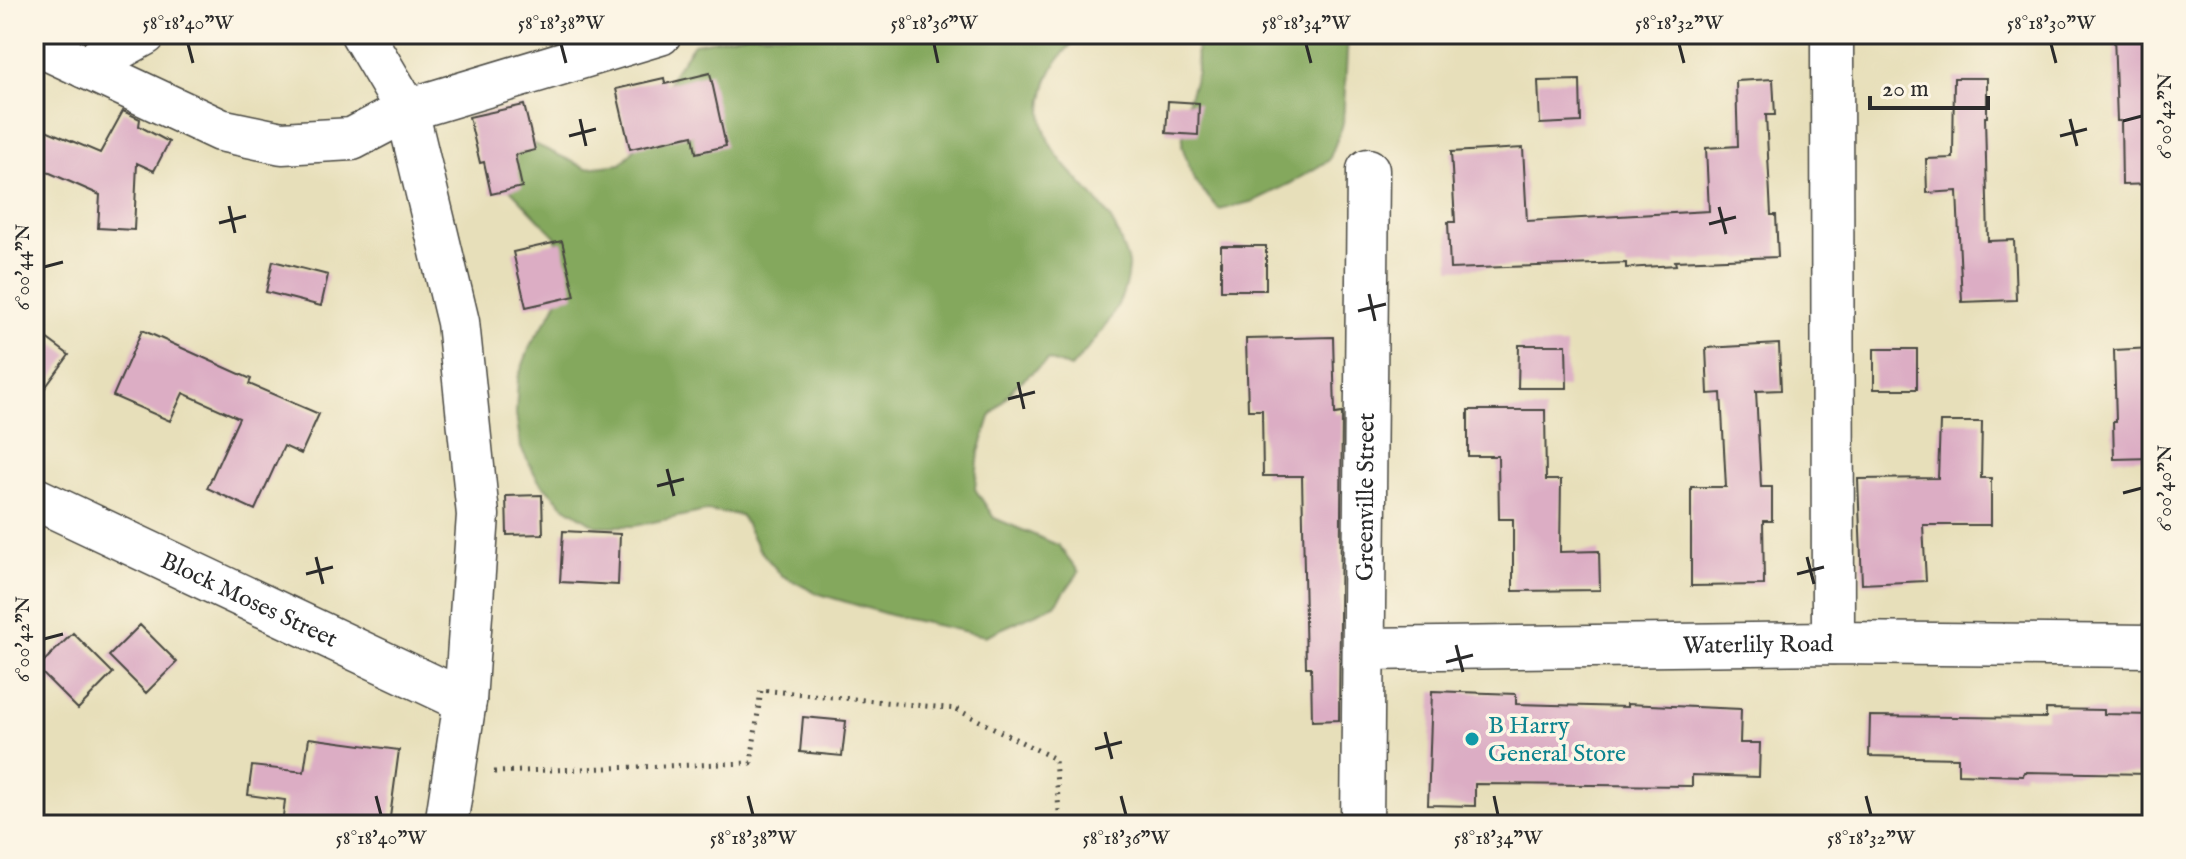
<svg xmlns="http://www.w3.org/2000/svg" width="2186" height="859" font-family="'IM FELL English',serif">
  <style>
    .forest { fill: #84a85d; stroke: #586a44; stroke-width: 2 }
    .building { fill: #dcadc4 }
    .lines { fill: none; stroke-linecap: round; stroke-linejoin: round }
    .minor-casing { stroke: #474640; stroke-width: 45 }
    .path { stroke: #474640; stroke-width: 5; stroke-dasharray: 2 6; stroke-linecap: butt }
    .minor { stroke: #fff; stroke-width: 42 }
    .ticks { fill: none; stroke: #2b2b2b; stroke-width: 3 }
    .culture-dot { fill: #0f9aa8; stroke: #fcf5e5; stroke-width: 3 }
    .labels { text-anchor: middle; stroke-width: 7; stroke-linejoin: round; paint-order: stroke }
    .street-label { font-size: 24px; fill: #2b2b2b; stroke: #fcf5e5 }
    .culture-label { font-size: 24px; fill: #0d838f; stroke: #fcf5e5; text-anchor: start }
    .neatline { fill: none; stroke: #2b2b2b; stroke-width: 3 }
    .ticks-label { font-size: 20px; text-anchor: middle; fill: #2b2b2b }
  </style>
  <rect width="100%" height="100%" fill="#fcf5e5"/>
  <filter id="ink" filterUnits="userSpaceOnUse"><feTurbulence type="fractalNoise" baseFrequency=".0125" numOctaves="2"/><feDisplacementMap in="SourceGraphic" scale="16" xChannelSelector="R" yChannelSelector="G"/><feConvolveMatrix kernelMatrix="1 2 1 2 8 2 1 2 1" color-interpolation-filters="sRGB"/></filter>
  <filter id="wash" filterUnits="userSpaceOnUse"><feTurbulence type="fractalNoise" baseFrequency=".006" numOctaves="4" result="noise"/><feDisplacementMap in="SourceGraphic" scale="32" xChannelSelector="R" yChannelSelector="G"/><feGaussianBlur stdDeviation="1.8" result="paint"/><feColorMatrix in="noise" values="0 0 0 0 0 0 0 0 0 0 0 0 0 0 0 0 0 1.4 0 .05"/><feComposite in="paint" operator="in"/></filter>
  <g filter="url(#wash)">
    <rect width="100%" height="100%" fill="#e7dfba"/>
    <!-- forest -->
    <path class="forest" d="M 747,34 L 1082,34 C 1065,49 1050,67 1045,89 C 1026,163 1104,181 1122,245 C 1125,253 1129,261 1128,269 C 1125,309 1096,339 1071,368 L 1048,360 L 1015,386 L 990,417 L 979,452 L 975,489 L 994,518 L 1058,545 L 1079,572 L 1055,605 L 985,636 L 890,615 L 816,593 L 781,575 L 758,548 L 741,515 L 706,511 L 634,526 L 596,526 L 564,506 L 538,480 L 521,448 L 516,414 L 518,378 L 531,344 L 552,312 L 567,278 L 555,236 L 502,181 L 520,137 L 586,168 L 621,164 L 645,137 L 674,72 L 694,44 Z
      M 1196,34 L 1348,34 L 1343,124 L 1329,160 L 1291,183 L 1254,201 L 1219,210 L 1194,180 L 1182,146 L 1186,107 L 1197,72 Z"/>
    <g id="blocks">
      <!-- building -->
      <path class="building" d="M 2114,34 L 2152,34 L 2152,184 L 2122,185 L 2121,121 L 2117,121 Z
        M 710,73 L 726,146 L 696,153 L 693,135 L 630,149 L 616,89 L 664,78 L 665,84 Z
        M 1954,78 L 1987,78 L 1987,117 L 1985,117 L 1988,241 L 2014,240 L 2016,300 L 1962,302 L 1957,191 L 1927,193 L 1926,159 L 1953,158 Z
        M 1773,79 L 1775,115 L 1766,115 L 1771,215 L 1776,215 L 1778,257 L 1675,261 L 1676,265 L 1626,268 L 1626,263 L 1450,269 L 1448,222 L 1455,222 L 1451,152 L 1523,148 L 1527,221 L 1709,211 L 1706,148 L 1738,146 L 1736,81 Z
        M 1580,80 L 1581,122 L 1540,124 L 1538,81 Z
        M 1168,101 L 1199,103 L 1198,135 L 1166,133 Z
        M 524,105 L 535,150 L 515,155 L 522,187 L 491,194 L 484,162 L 480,163 L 469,117 Z
        M 123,111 L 140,119 L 139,126 L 169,142 L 154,171 L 137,163 L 134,230 L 98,228 L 100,195 L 34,166 L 34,125 L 100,153 Z
        M 562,241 L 575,296 L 526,307 L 513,252 Z
        M 1221,246 L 1266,246 L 1266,290 L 1221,290 Z
        M 273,261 L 328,275 L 321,306 L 266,292 Z
        M 34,329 L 69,355 L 34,403 Z
        M 142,330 L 251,379 L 249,384 L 319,414 L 301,454 L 284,446 L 255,510 L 207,488 L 239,418 L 183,393 L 170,421 L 113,396 Z
        M 1333,337 L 1335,414 L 1342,413 L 1339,720 L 1312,721 L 1311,667 L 1306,667 L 1302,476 L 1263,476 L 1262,410 L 1248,410 L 1246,339 Z
        M 1779,344 L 1781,390 L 1756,391 L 1761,487 L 1772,487 L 1772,521 L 1763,521 L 1764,585 L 1691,586 L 1691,487 L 1726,487 L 1721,393 L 1708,394 L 1706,348 Z
        M 1519,345 L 1566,345 L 1567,388 L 1518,388 Z
        M 2152,348 L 2152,458 L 2114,459 L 2113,422 L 2116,422 L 2114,350 Z
        M 1874,349 L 1917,349 L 1917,389 L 1874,389 Z
        M 1468,410 L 1545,410 L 1546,480 L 1561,480 L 1560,552 L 1599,551 L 1600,590 L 1513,591 L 1513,519 L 1499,519 L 1498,456 L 1468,456 Z
        M 1940,422 L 1982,422 L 1981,478 L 1991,478 L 1991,525 L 1923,525 L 1926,581 L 1862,584 L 1858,479 L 1938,478 Z
        M 542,495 L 543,534 L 507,535 L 506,496 Z
        M 563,531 L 620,534 L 618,585 L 560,582 Z
        M 140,625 L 177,662 L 146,693 L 109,656 Z
        M 73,633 L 113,673 L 78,709 L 37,668 Z
        M 1432,691 L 1516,694 L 1516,704 L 1627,707 L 1627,704 L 1741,709 L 1740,743 L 1760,743 L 1759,777 L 1692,775 L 1692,786 L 1475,784 L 1475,806 L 1428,805 Z
        M 2046,709 L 2104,710 L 2104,714 L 2152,715 L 2152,774 L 2024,772 L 2023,776 L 1958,774 L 1958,758 L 1869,756 L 1870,716 L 2046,718 Z
        M 803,717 L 846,721 L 842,756 L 800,752 Z
        M 309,738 L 399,750 L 389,825 L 282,825 L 285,800 L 248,795 L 252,766 L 304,772 Z"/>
    </g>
  </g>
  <g filter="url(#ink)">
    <use href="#blocks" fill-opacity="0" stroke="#474640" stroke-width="2"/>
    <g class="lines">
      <!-- minor casing -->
      <g class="minor-casing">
        <g id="minor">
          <path d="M 362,34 L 407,110 L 458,322 L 478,515 L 465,701 L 446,825"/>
          <path d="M 1832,34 L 1833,643"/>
          <path d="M 34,43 L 220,130 L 282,143 L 352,139 L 407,110 L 660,34"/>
          <path d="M 85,67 L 145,34"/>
          <path id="s1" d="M 34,498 L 465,701"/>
          <path id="s2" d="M 1364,649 L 1833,643 L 2152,646"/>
          <path id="s3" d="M 1362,825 L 1368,170"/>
        </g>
      </g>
      <!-- path -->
      <path class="path" d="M 494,772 L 751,763 L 761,690 L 956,709 L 1055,759 L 1060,825"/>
      <!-- minor -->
      <use href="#minor" class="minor"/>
    </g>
  </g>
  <!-- ticks -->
  <path class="ticks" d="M 188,44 L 193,63M 561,44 L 566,63M 934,44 L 938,63M 1306,44 L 1311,63M 1679,44 L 1684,63M 2051,44 L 2056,63M 580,119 L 586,146M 2070,119 L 2077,146M 2123,121 L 2142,116M 569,136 L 596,129M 2060,136 L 2087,129M 229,206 L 235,233M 1719,207 L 1726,234M 219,223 L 246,216M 1709,224 L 1736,217M 44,267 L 63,262M 1369,294 L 1375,321M 1358,311 L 1386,304M 1018,382 L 1024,409M 1008,399 L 1035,392M 667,469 L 674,496M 657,486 L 684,479M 2123,493 L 2142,488M 316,557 L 323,584M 1807,557 L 1814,584M 306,574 L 333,567M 1797,574 L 1824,567M 44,639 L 63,634M 1456,645 L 1463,672M 1446,662 L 1473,655M 1105,732 L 1112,759M 1095,749 L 1122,742M 376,796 L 381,815M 748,796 L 753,815M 1121,796 L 1126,815M 1494,796 L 1498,815M 1866,796 L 1871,815"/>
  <!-- markers -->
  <circle class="culture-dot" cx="1472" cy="739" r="8"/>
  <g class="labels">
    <!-- street labels -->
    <g class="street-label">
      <text dy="8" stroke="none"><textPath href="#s3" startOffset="328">Greenville Street</textPath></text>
      <text dy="8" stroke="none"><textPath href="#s1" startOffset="238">Block Moses Street</textPath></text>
      <text dy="8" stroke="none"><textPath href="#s2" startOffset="394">Waterlily Road</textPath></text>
    </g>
    <!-- culture labels -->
    <g class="culture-label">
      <text x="1488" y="733">B Harry<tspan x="1488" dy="28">General Store</tspan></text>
    </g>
  </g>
  <!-- margin -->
  <rect width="2186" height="859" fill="none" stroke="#fcf5e5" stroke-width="88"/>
  <!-- scale -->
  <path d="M1870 96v12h118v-12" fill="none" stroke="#2b2b2b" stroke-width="4"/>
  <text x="1882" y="96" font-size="24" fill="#2b2b2b" stroke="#fcf5e5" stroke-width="6" paint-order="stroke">20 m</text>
  <rect x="44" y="44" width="2098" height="771" class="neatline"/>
  <g class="ticks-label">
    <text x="188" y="29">58°18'40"W</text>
    <text x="561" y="29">58°18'38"W</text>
    <text x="934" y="29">58°18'36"W</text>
    <text x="1306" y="29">58°18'34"W</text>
    <text x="1679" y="29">58°18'32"W</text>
    <text x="2051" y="29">58°18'30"W</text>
    <text transform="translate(2164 116) rotate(-90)" y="7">6°00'42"N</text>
    <text transform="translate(22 267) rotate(-90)" y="7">6°00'44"N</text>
    <text transform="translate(2164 488) rotate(-90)" y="7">6°00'40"N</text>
    <text transform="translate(22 639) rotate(-90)" y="7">6°00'42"N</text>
    <text x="381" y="844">58°18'40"W</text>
    <text x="753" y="844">58°18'38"W</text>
    <text x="1126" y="844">58°18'36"W</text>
    <text x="1498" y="844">58°18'34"W</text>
    <text x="1871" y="844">58°18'32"W</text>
  </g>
</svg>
